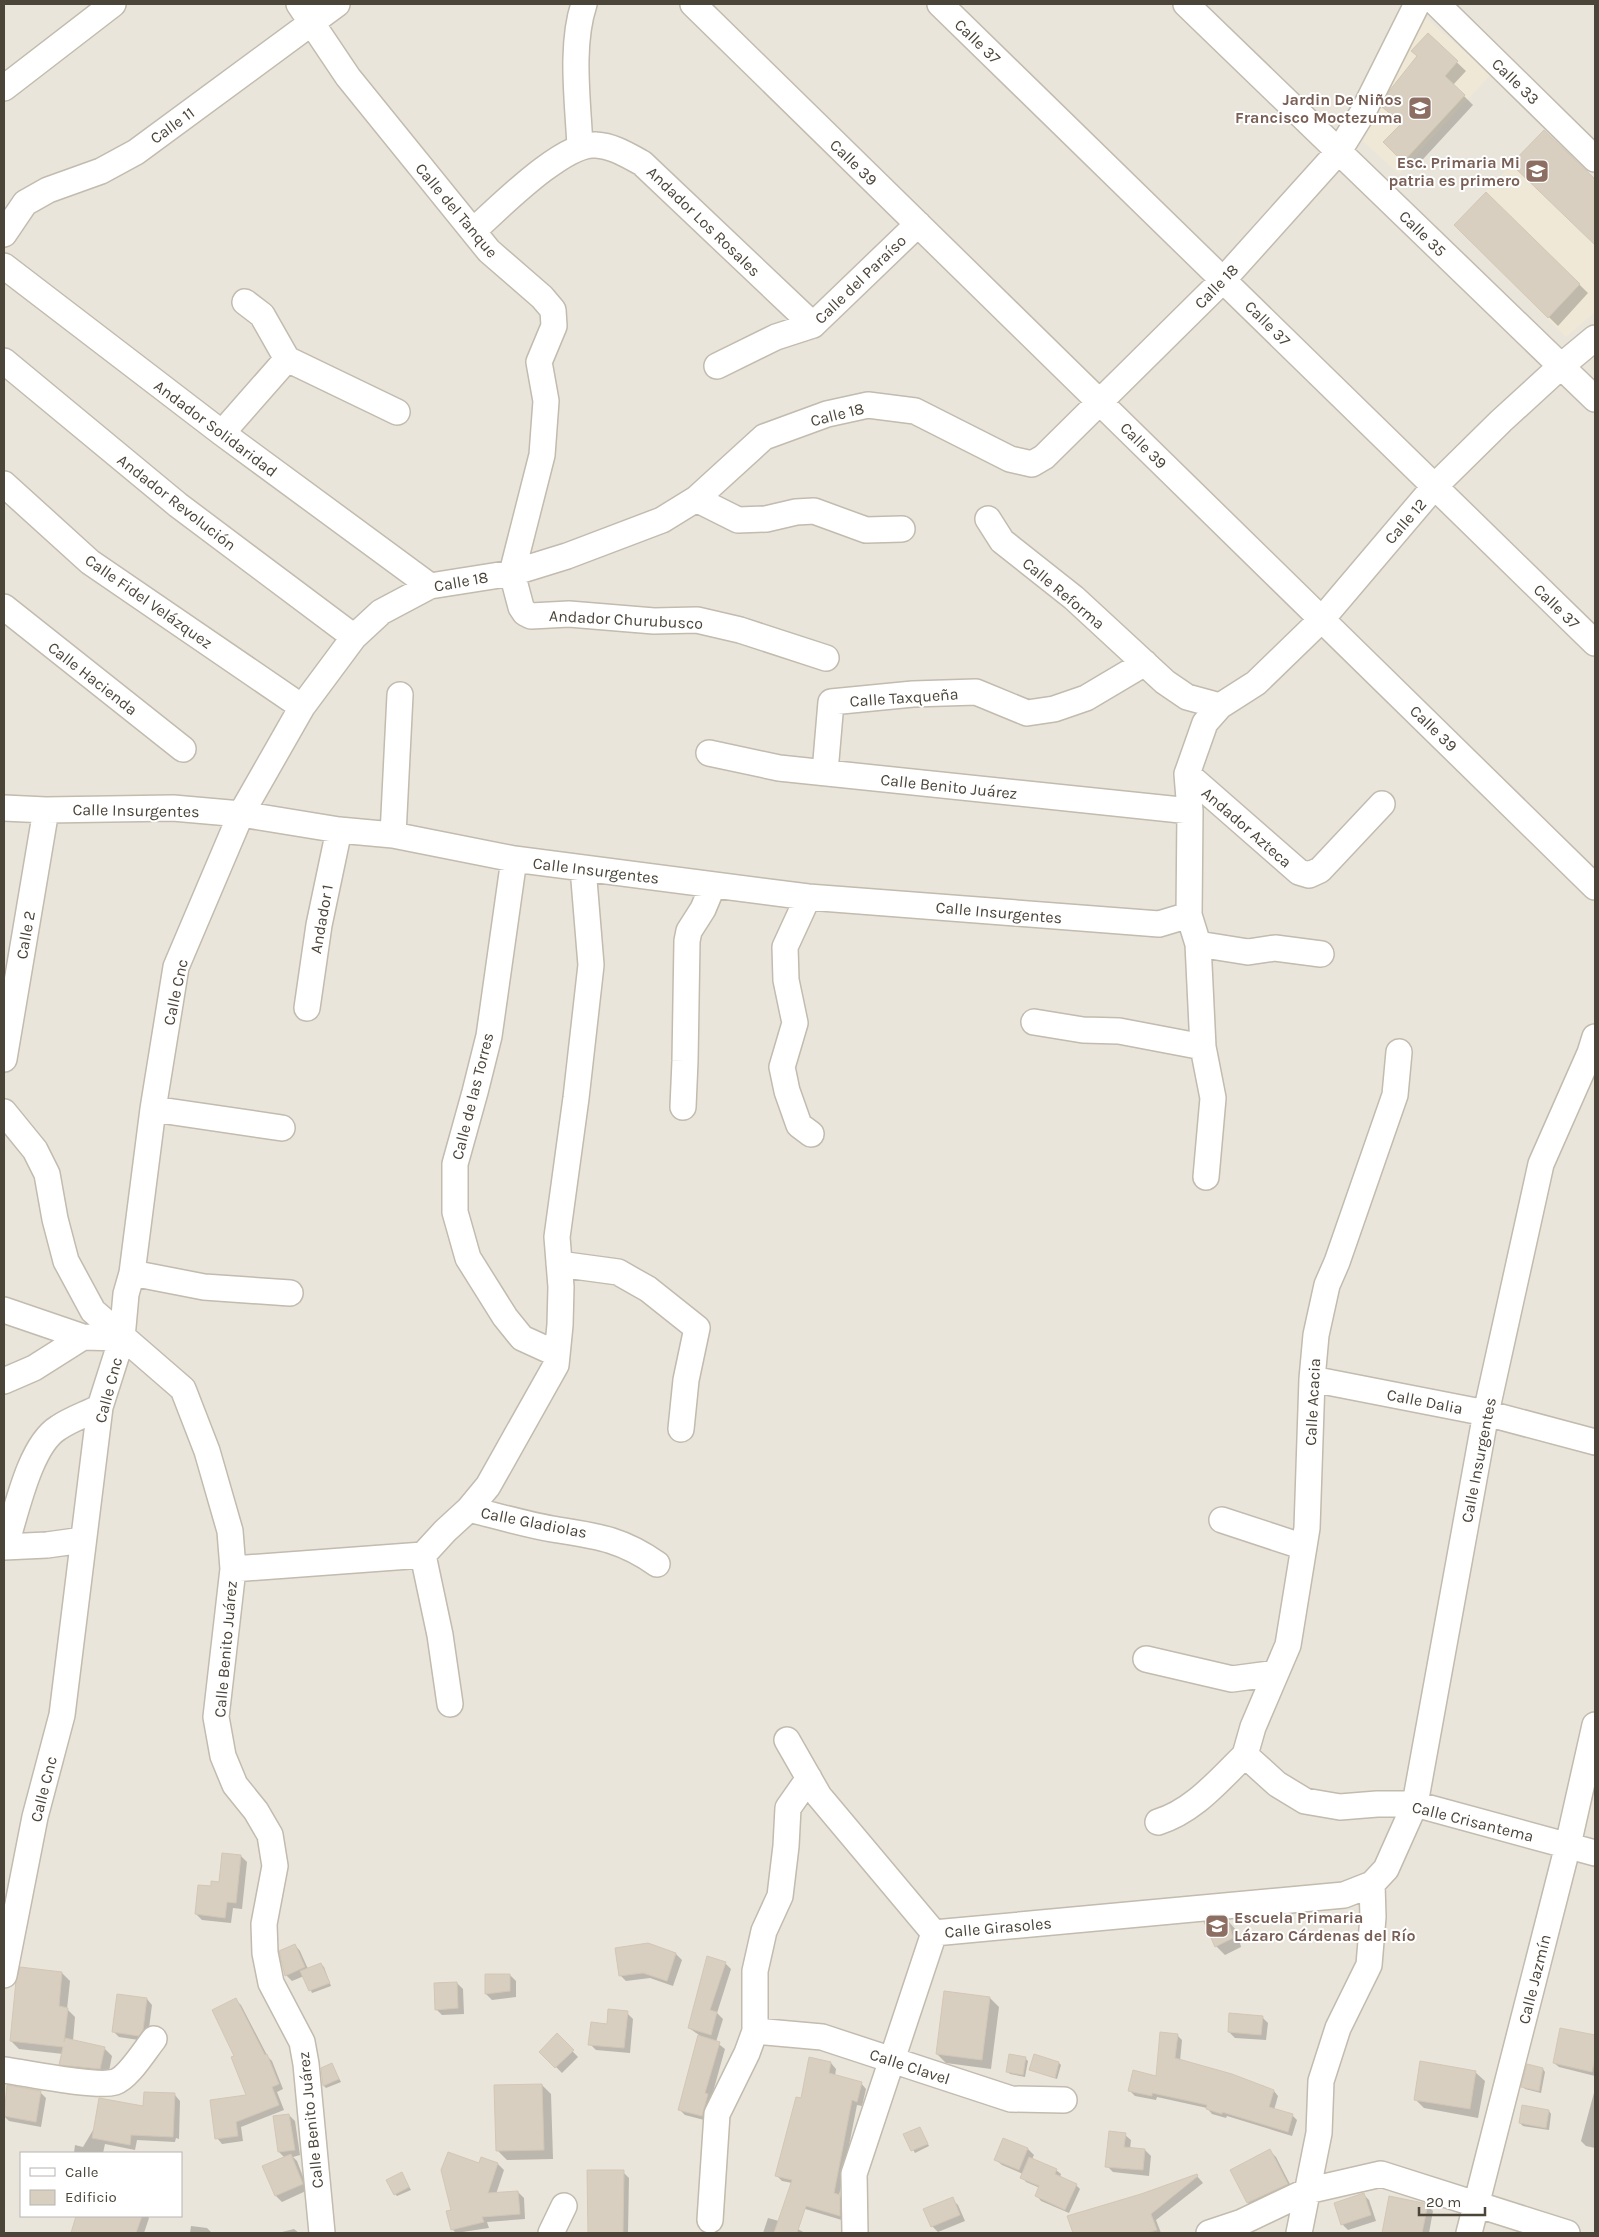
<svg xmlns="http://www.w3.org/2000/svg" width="1599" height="2237" font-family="Karla,sans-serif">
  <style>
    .residential { fill: #eae5da; fill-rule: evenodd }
    .education { fill: #efe8d6 }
    .shadow { fill: #0003 }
    .building { fill: #d8cfc1; stroke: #d3c7b4 }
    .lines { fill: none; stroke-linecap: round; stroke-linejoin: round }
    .minor-casing { stroke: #c2bbae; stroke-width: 28 }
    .minor { stroke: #fff; stroke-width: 25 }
    .labels { text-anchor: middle; stroke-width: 4; stroke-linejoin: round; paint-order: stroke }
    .street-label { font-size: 16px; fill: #4b4439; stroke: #fff }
    .education-label { font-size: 16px; font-weight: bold; fill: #785e54; stroke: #fff; text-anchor: end }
  </style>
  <rect width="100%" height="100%" fill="#f6f3ec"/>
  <!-- residential -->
  <path class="residential" d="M 4,4 L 1595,4 L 1595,2233 L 4,2233 ZM 21,2153 L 181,2153 L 181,2216 L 21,2216 Z"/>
  <!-- education -->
  <path class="education" d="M 1422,15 L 1491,74 L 1399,174 L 1363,141 Z
    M 1544,130 L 1595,179 L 1595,312 L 1566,337 L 1454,225 Z"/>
  <!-- shadow -->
  <path class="shadow" d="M 1428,35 L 1466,71 L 1453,85 L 1473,105 L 1413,170 L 1385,142 L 1402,124 L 1383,107 L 1418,56 Z
    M 1544,131 L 1595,181 L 1595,244 L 1512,164 Z
    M 1486,193 L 1588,293 L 1558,326 L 1455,225 Z
    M 223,1854 L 241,1856 L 247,1862 L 242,1909 L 233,1908 L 231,1923 L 202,1920 L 196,1914 L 212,1888 L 220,1883 Z
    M 1228,1921 L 1237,1931 L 1241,1947 L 1225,1955 L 1216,1946 Z
    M 295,1945 L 300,1951 L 308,1969 L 321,1964 L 324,1967 L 331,1986 L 312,1993 L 304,1976 L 292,1981 L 286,1975 Z
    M 648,1945 L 676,1954 L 682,1960 L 673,1986 L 650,1978 L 626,1981 L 620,1975 Z
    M 725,1963 L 731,1969 L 717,2013 L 723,2019 L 716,2042 L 725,2049 L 711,2099 L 708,2121 L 685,2115 L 679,2109 L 699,2035 L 689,2028 Z
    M 62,1973 L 70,1981 L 67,2009 L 75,2017 L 73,2041 L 104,2048 L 112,2056 L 108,2076 L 69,2072 L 60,2064 L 63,2054 L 19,2049 L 11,2041 Z
    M 486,1975 L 510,1975 L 516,1981 L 516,1997 L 492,2000 L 486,1994 Z
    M 457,1983 L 463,1989 L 464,2014 L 442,2015 L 436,2009 Z
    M 990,1998 L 999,2007 L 991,2069 L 946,2063 L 937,2054 Z
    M 147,1999 L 152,2005 L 148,2036 L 145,2041 L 119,2037 L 113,2031 Z
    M 236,2000 L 241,2005 L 268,2057 L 272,2061 L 283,2089 L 277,2092 L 284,2110 L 241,2127 L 243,2141 L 222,2144 L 217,2138 L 248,2096 L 236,2057 Z
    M 627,2013 L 633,2019 L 630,2053 L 596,2050 L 590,2044 L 608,2026 Z
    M 1262,2017 L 1268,2023 L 1266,2040 L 1235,2038 L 1229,2032 Z
    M 1561,2029 L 1595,2037 L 1595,2076 L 1559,2067 L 1554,2063 Z
    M 557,2035 L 578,2057 L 562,2073 L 541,2052 Z
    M 1177,2035 L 1182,2040 L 1180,2061 L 1264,2086 L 1274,2091 L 1278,2096 L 1274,2110 L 1292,2115 L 1297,2120 L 1292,2136 L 1227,2116 L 1226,2118 L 1212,2114 L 1207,2108 L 1157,2097 L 1156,2100 L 1135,2096 L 1130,2091 L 1157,2077 Z
    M 1025,2058 L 1028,2061 L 1025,2077 L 1010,2074 L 1008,2072 Z
    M 831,2063 L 836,2069 L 835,2076 L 861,2083 L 866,2089 L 862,2106 L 857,2105 L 839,2196 L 845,2202 L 845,2221 L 792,2205 L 792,2183 L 782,2181 L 777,2176 L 802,2100 Z
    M 1059,2063 L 1061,2065 L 1057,2079 L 1031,2070 Z
    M 332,2065 L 341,2082 L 326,2088 L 324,2086 L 322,2069 Z
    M 1528,2066 L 1543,2069 L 1545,2072 L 1541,2093 L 1525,2089 L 1523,2086 Z
    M 1475,2072 L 1485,2081 L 1478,2118 L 1424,2108 L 1415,2099 Z
    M 542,2085 L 551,2094 L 553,2159 L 507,2160 L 498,2151 Z
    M 8,2086 L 40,2092 L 46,2098 L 41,2127 L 9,2121 L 4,2116 Z
    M 1595,2089 L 1595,2148 L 1586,2146 L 1581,2141 Z
    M 175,2095 L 180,2101 L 179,2139 L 176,2138 L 175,2142 L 137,2140 L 135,2150 L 105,2144 L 103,2153 L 74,2153 L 75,2145 L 83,2147 L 96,2125 Z
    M 1549,2111 L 1551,2114 L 1549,2130 L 1523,2126 L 1520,2123 Z
    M 289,2115 L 295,2121 L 300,2155 L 293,2157 L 297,2161 L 308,2190 L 282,2202 L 276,2196 L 264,2167 L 285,2158 L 279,2152 Z
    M 920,2128 L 929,2146 L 915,2153 L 905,2135 Z
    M 1125,2135 L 1131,2140 L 1130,2149 L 1145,2150 L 1151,2156 L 1149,2176 L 1113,2172 L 1107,2166 Z
    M 1004,2140 L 1028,2149 L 1034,2155 L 1032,2159 L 1056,2170 L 1061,2174 L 1060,2177 L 1076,2185 L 1080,2189 L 1069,2213 L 1041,2201 L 1037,2196 L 1040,2188 L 1026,2182 L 1022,2177 L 1023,2174 L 1002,2165 L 996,2160 Z
    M 1270,2151 L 1276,2157 L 1293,2190 L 1254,2209 L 1248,2203 L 1232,2171 Z
    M 482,2158 L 498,2164 L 504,2170 L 496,2194 L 518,2192 L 524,2198 L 525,2219 L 487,2222 L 489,2228 L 456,2233 L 452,2229 L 452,2211 Z
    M 623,2172 L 629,2178 L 628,2233 L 590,2233 L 590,2205 Z
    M 402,2174 L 411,2190 L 397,2196 L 395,2194 Z
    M 1197,2176 L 1203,2183 L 1156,2220 L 1161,2233 L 1075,2233 L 1069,2217 L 1141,2196 Z
    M 1363,2194 L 1369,2200 L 1376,2221 L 1348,2230 L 1342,2224 Z
    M 952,2199 L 958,2205 L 965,2221 L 938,2232 L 932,2226 Z
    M 1428,2206 L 1433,2211 L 1429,2233 L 1383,2233 Z
    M 78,2216 L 147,2216 L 149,2218 L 144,2233 L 73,2233 Z
    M 768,2218 L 779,2221 L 780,2219 L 805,2233 L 763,2233 Z
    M 191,2226 L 207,2228 L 212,2233 L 190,2233 Z
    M 294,2229 L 299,2233 L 278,2233 Z"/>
  <!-- building -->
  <path class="building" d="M 1428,33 L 1458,61 L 1445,76 L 1465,95 L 1403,162 L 1383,142 L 1402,123 L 1382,107 L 1390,90 L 1417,56 L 1411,51 Z
    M 1544,130 L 1595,179 L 1595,245 L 1511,164 Z
    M 1486,192 L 1580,284 L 1548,318 L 1454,225 Z
    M 222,1853 L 241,1855 L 236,1903 L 227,1902 L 225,1918 L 195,1914 L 198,1885 L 211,1886 L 211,1881 L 219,1882 Z
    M 1228,1920 L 1233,1938 L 1215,1947 L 1204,1922 Z
    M 648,1943 L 676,1953 L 667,1981 L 643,1973 L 619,1976 L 615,1948 Z
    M 295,1944 L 305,1967 L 285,1976 L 279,1951 Z
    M 707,1956 L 726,1962 L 710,2010 L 717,2012 L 711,2035 L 688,2028 Z
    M 321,1963 L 330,1983 L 309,1991 L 300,1971 Z
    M 20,1967 L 62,1972 L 59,2006 L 68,2008 L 64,2042 L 65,2038 L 105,2047 L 100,2069 L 59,2065 L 63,2047 L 10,2041 L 16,1981 Z
    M 485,1974 L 510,1974 L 510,1991 L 485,1994 Z
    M 457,1982 L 458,2008 L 435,2010 L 434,1983 Z
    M 944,1991 L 990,1997 L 982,2060 L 936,2054 Z
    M 117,1994 L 147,1998 L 143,2030 L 139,2036 L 112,2032 Z
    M 236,1998 L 265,2055 L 267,2054 L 279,2084 L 272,2087 L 279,2105 L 236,2122 L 238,2136 L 215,2139 L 210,2100 L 246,2095 L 231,2057 L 234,2056 L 212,2010 Z
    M 608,2009 L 628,2011 L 624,2048 L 588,2045 L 591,2022 L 607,2024 Z
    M 1229,2013 L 1263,2016 L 1261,2035 L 1228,2032 Z
    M 1560,2028 L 1595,2035 L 1595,2058 L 1592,2072 L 1553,2063 Z
    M 1160,2032 L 1178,2034 L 1175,2058 L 1232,2074 L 1274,2090 L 1269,2107 L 1293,2114 L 1288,2132 L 1222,2112 L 1222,2114 L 1206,2109 L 1207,2105 L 1152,2093 L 1152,2096 L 1128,2091 L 1133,2070 L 1156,2076 Z
    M 557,2033 L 574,2050 L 555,2068 L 539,2052 Z
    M 698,2035 L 720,2042 L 705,2093 L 708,2094 L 702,2116 L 678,2110 Z
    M 1009,2054 L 1026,2057 L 1023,2075 L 1006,2072 Z
    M 1034,2054 L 1059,2062 L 1055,2078 L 1029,2070 Z
    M 809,2057 L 831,2062 L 829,2073 L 862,2082 L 857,2102 L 852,2100 L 834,2193 L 840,2195 L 840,2216 L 806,2206 L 797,2233 L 774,2233 L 792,2180 L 775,2176 L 796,2097 L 801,2098 Z
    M 1420,2061 L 1476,2071 L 1470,2109 L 1414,2100 Z
    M 332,2063 L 339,2079 L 323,2086 L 321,2068 Z
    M 1527,2064 L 1543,2068 L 1539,2091 L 1521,2087 Z
    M 542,2084 L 544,2150 L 496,2151 L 494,2085 Z
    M 7,2085 L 41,2091 L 36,2122 L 4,2116 Z
    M 144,2092 L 175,2093 L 173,2137 L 131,2135 L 130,2145 L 92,2138 L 99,2098 L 143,2106 Z
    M 1522,2105 L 1549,2110 L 1546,2128 L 1519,2123 Z
    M 289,2114 L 295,2150 L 278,2152 L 273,2116 Z
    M 920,2127 L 928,2144 L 911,2151 L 903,2134 Z
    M 1109,2131 L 1126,2133 L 1124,2147 L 1145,2149 L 1143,2170 L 1105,2167 Z
    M 1003,2138 L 1028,2148 L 1019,2170 L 994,2160 Z
    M 1270,2149 L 1288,2184 L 1247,2203 L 1230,2170 Z
    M 448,2152 L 479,2163 L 481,2157 L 498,2163 L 488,2193 L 518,2191 L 520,2214 L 482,2217 L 484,2222 L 451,2230 L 446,2211 L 451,2210 L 441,2170 Z
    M 291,2154 L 303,2184 L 275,2196 L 262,2166 Z
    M 1029,2157 L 1057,2169 L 1055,2174 L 1077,2184 L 1065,2210 L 1035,2196 L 1039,2186 L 1020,2178 Z
    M 587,2170 L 624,2170 L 623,2233 L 588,2233 Z
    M 402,2172 L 409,2187 L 394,2195 L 386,2180 Z
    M 1197,2174 L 1198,2176 L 1151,2214 L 1157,2230 L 1147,2233 L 1073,2233 L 1067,2216 L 1141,2194 Z
    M 1364,2193 L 1371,2215 L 1341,2225 L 1334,2203 Z
    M 1389,2196 L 1428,2204 L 1422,2233 L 1382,2233 Z
    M 953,2197 L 960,2215 L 931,2227 L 923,2209 Z
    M 76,2216 L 142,2216 L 136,2233 L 71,2233 Z"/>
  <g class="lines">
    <!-- minor casing -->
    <g class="minor-casing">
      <path id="minor" d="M 299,4 L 348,77 L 489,251 L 542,297 L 553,310 L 554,326 L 539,362 L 546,401 L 542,455 L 512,573 L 521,607 L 525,613 L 531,616 L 569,614 L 654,621 L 697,620 L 740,630 L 826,658
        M 693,4 L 1595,887
        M 940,4 L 1595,643
        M 1186,4 L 1595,399
        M 1437,4 L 1595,159
        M 4,88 L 113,4
        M 580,147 C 578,102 570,46 584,4
        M 473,231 C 498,209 563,142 596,145 C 613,146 627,155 642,163 L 813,325
        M 4,234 L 25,203 L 48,190 L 101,171 L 136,152 L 337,4
        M 4,266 L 222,433 L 430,586
        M 245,302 L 262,315 L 287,359 L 397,412
        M 4,361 L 178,505 L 354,637
        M 717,366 L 776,337 L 813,325 L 918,224
        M 222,433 L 287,359
        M 4,484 L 90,562 L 302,707
        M 696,499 L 738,520 L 766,519 L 796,512 L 814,511 L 866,530 L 902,529
        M 988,519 L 1002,541 L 1074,598 L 1165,682 L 1187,697 L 1220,706
        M 4,607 L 183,749
        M 709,753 L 779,768 L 1190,811
        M 825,772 L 831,702 L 913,694 L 976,692 L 1027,713 L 1054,709 L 1086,698 L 1145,663
        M 1187,774 L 1299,872 L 1309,875 L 1320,870 L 1382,804
        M 4,808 L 46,810 L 173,808 L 241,814 L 339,830 L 393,835 L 514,859 L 808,897 L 1159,924 L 1189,915
        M 393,835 L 400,695
        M 514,859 L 489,1036 L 475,1092 L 455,1164 L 455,1212 L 468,1258 L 505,1317 L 522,1338 L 557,1354
        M 808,897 L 785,947 L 786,980 L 795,1023 L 782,1067 L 787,1091 L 799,1125 L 811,1134
        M 1198,944 L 1248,952 L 1275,948 L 1321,954
        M 307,1008 L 319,925 L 339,830
        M 1034,1022 L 1083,1030 L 1119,1031 L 1203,1047
        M 4,1059 L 46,810
        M 683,1107 L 685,1061 L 687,941 L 689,931 L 703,909 L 713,885
        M 153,1109 L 282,1128
        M 4,1112 L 35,1150 L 47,1174 L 55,1219 L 66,1261 L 93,1311 L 183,1389 L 207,1451 L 230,1531 L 233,1569 L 216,1717 L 223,1756 L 235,1785 L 256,1811 L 270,1835 L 275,1866 L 264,1924 L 265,1953 L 271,1983 L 302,2042 L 306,2064 L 322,2233
        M 1206,1177 L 1213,1098 L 1203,1047 L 1198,944 L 1189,915 L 1190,811 L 1187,774 L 1205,723 L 1220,706 L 1256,683 L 1322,619 L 1434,487 L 1501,421 L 1560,367 L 1595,338
        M 559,1264 L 618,1272 L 648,1289 L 697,1328 L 686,1380 L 681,1429
        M 132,1273 L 204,1287 L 290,1293
        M 4,1310 L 83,1337 L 122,1338
        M 1312,1379 L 1486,1413 L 1595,1442
        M 4,1381 L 34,1368 L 83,1337
        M 469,1509 L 488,1486 L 556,1365 L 560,1325 L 561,1287 L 557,1237 L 576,1098 L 591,965 L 583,868
        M 1222,1520 L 1304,1547
        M 4,1547 L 47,1545 L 83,1540
        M 5,1547 C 16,1514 29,1446 58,1428 C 71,1419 87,1414 100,1407
        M 423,1555 L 445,1531 L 469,1509 C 497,1516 524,1524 552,1529 C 595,1536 620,1538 657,1564
        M 423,1555 L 440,1635 L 450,1704
        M 233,1569 L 423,1555
        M 1146,1659 L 1232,1679 L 1276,1673
        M 787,1740 L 819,1796 L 934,1933
        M 1245,1755 L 1253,1727 L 1288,1645 L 1307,1528 L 1312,1379 L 1316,1335 L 1327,1285 L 1337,1262 L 1395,1095 L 1399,1052
        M 1245,1755 L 1277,1784 L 1305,1801 L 1340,1807 L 1377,1804 L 1415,1804 L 1595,1853
        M 1158,1822 C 1194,1811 1219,1780 1245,1755
        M 934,1933 L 1344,1895 L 1372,1884 L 1386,1869 L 1415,1804 L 1486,1413 L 1541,1164 L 1590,1053 L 1595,1037
        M 4,1975 L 35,1817 L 62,1715 L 100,1407 L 122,1338 L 126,1294 L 132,1273 L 153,1109 L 176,967 L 241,814 L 302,707 L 354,637 L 381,612 L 430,586 L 512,573 L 567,556 L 662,520 L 696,499 L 764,437 L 827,414 L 868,405 L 915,411 L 1010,459 L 1032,464 L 1044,457 L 1224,279 L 1339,151 L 1363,112 L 1417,4
        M 755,2031 L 822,2037 L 1011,2099 L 1064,2100
        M 4,2070 C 27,2073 96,2088 115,2082 C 128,2078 145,2050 154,2039
        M 710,2220 L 717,2114 L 747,2053 L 755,2031 L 755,1971 L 764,1931 L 780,1896 L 786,1846 L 788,1808 L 809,1778
        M 551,2233 L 564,2206
        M 855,2233 L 854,2174 L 934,1933
        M 1209,2233 L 1242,2222 L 1307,2191 L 1381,2174 L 1567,2233
        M 1299,2233 L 1319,2133 L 1321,2081 L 1338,2028 L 1369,1965 L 1373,1917 L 1372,1884
        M 1469,2233 L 1568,1845 L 1595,1725"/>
    </g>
    <!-- minor -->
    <use href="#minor" class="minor"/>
  </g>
  <!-- icons -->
  <defs>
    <g id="school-square" transform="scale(1.25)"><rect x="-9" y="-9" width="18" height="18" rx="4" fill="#8d6e63" stroke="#fff"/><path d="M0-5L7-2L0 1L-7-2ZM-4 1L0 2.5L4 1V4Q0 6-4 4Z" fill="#fff"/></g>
  </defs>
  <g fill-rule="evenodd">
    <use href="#school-square" x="1420" y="108"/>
    <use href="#school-square" x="1537" y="171"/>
    <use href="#school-square" x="1217" y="1926"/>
  </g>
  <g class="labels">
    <!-- street labels -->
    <g class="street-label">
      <text transform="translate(978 41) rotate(44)" y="6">Calle 37</text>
      <text transform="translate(1516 81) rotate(44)" y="6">Calle 33</text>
      <text transform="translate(172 125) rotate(-36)" y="6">Calle 11</text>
      <text transform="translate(854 162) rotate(44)" y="6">Calle 39</text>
      <text transform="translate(457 210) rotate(50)" y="6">Calle del Tanque</text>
      <text transform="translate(704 221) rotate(44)" y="6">Andador Los Rosales</text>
      <text transform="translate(1423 233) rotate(44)" y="6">Calle 35</text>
      <text transform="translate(860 279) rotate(-44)" y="6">Calle del Paraíso</text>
      <text transform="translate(1216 286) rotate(-46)" y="6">Calle 18</text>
      <text transform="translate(1268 323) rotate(45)" y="6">Calle 37</text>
      <text transform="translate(837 414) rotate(-14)" y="6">Calle 18</text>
      <text transform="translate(216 428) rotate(37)" y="6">Andador Solidaridad</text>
      <text transform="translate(1144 445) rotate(45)" y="6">Calle 39</text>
      <text transform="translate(177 502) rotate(38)" y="6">Andador Revolución</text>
      <text transform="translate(1405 521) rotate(-49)" y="6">Calle 12</text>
      <text transform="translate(461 581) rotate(-10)" y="6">Calle 18</text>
      <text transform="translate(1064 593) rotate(40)" y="6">Calle Reforma</text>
      <text transform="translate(149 601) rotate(35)" y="6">Calle Fidel Velázquez</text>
      <text transform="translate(1557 606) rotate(44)" y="6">Calle 37</text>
      <text transform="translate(626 619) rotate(3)" y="6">Andador Churubusco</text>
      <text transform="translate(93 678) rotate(38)" y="6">Calle Hacienda</text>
      <text transform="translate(904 697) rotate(-4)" y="6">Calle Taxqueña</text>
      <text transform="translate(1434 728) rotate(44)" y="6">Calle 39</text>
      <text transform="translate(949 786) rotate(6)" y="6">Calle Benito Juárez</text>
      <text transform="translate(136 810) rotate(1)" y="6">Calle Insurgentes</text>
      <text transform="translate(1247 827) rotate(41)" y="6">Andador Azteca</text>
      <text transform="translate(596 870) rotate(7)" y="6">Calle Insurgentes</text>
      <text transform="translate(999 912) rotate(5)" y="6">Calle Insurgentes</text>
      <text transform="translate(321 919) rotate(-80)" y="6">Andador 1</text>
      <text transform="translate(25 935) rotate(-80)" y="6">Calle 2</text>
      <text transform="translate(175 992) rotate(-78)" y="6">Calle Cnc</text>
      <text transform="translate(472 1096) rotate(-76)" y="6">Calle de las Torres</text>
      <text transform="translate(108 1390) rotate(-75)" y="6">Calle Cnc</text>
      <text transform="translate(1425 1401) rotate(11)" y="6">Calle Dalia</text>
      <text transform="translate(1312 1402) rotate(-87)" y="6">Calle Acacia</text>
      <text transform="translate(1478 1460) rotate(-79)" y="6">Calle Insurgentes</text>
      <text transform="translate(534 1522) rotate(11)" y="6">Calle Gladiolas</text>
      <text transform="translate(225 1649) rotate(-85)" y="6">Calle Benito Juárez</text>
      <text transform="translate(43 1789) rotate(-76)" y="6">Calle Cnc</text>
      <text transform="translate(1473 1821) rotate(14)" y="6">Calle Crisantema</text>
      <text transform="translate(998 1927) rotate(-5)" y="6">Calle Girasoles</text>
      <text transform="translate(1534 1979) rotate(-76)" y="6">Calle Jazmín</text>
      <text transform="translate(910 2066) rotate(18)" y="6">Calle Clavel</text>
      <text transform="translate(310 2120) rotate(-96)" y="6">Calle Benito Juárez</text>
    </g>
    <!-- education labels -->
    <g class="education-label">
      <text x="1402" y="105">Jardin De Niños<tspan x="1402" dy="18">Francisco Moctezuma</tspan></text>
      <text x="1520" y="168">Esc. Primaria Mi<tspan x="1520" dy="18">patria es primero</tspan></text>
      <text x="1234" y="1923" text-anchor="start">Escuela Primaria<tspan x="1234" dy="18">Lázaro Cárdenas del Río</tspan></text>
    </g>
  </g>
  <!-- border -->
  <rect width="1599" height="2237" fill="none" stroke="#4b4439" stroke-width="10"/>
  <!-- legend -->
  <rect x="20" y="2152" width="162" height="65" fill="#ffffff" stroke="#b7b4b0"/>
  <rect x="30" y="2168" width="25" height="8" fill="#ffffff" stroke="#b7b4b0"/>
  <text x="65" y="2177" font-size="15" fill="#4b4439">Calle</text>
  <rect x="30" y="2190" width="25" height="15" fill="#d8cfc1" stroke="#b7b4b0"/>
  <text x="65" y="2202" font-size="15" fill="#4b4439">Edificio</text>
  <!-- scale -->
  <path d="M1419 2207v8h66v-8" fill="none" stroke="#4b4439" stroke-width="2.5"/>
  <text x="1426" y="2207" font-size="15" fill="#4b4439" stroke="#ffffff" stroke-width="4" paint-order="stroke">20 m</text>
</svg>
